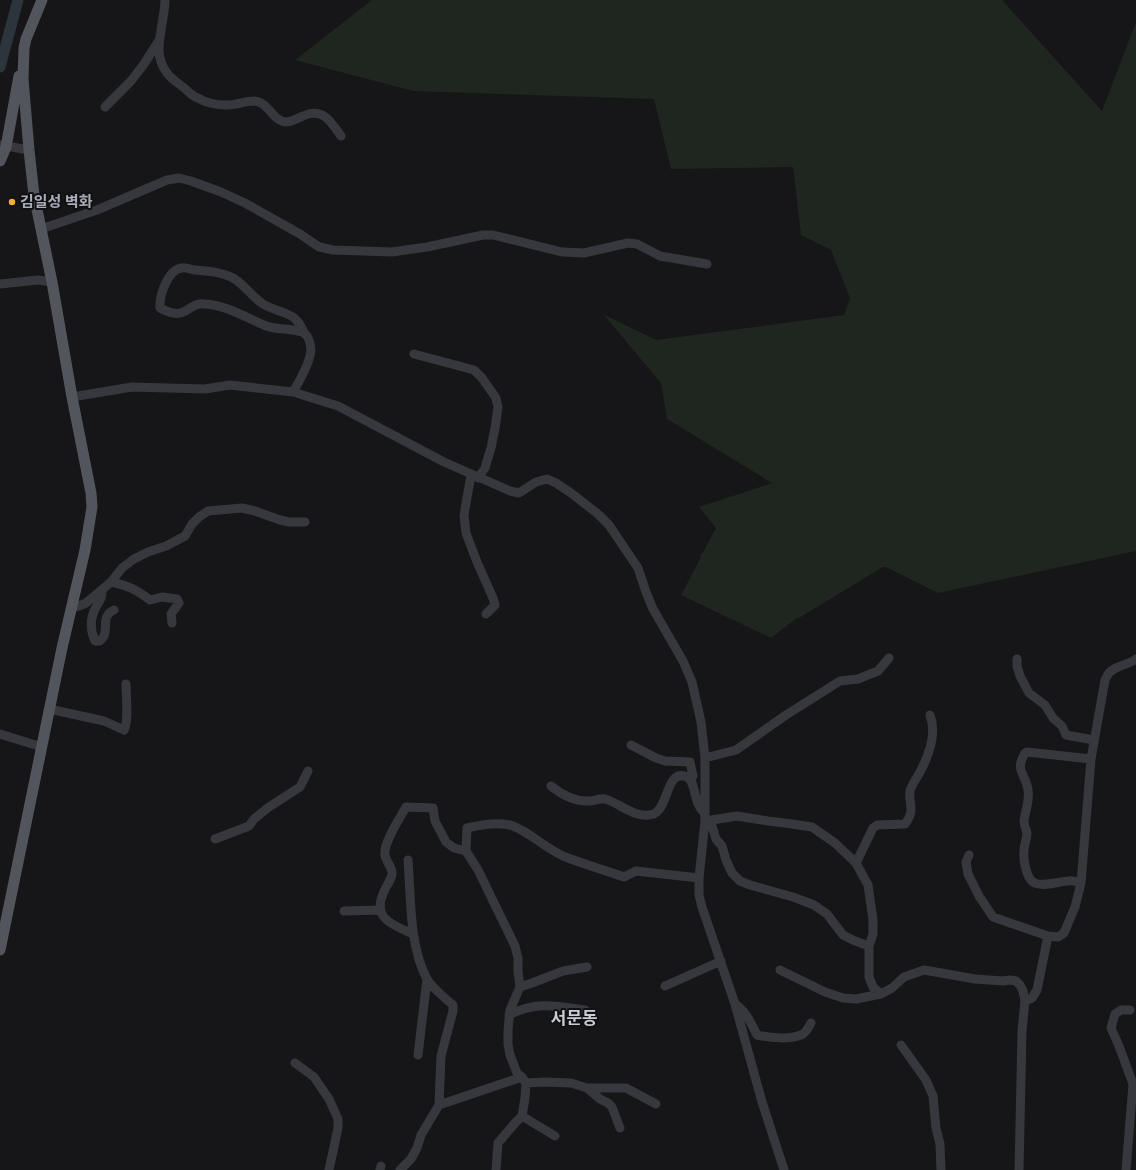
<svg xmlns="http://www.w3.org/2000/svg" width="1136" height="1170" font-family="Figtree,'Noto Sans KR',sans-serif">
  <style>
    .green { fill: #1e261f }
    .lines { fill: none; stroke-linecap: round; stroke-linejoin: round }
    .river { stroke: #2c353c; stroke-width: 11 }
    .minor { stroke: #37383d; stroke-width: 9 }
    .major { stroke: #53555c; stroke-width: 11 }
    .poi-dot { fill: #f2b134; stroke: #111113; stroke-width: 1.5 }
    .labels { text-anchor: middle; stroke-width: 4; stroke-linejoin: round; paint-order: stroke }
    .poi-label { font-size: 15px; font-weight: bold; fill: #a8adb8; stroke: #111113; text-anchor: start }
    .quarter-label { font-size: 17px; font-weight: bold; fill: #c9ccd4; stroke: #111113 }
  </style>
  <rect width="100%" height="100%" fill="#161618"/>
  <!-- green -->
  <path class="green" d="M 372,0 L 1002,0 L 1102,111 L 1136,22 L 1136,551 L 938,593 L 886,567 L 883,567 L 799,618 L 798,617 L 771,638 L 681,595 L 701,557 L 700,555 L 702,554 L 716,528 L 699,507 L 772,483 L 667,419 L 661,383 L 603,314 L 656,340 L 844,315 L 850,298 L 831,250 L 801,235 L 793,167 L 671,169 L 654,99 L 413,91 L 295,60 Z"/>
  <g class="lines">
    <!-- river -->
    <path class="river" d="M 0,67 L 18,0"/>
    <!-- minor -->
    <path class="minor" d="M 165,0 C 165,6 164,12 163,18 C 160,38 154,56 167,73 C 171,79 178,83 183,87 C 188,91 192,96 198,98 C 204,102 216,105 224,105 C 234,106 244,101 254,101 C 269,102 272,121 286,122 C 291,122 298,118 303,116 C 323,107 331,122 341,136
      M 105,107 L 131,81 L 144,64 L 158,42
      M 0,145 L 29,150
      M 41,229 L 97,210 L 167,180 L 179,178 L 191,181 L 221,192 L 245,203 L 300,234 L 319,247 L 333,250 L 392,252 L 427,247 L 483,235 L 493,235 L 562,252 L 584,253 L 628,243 L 637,244 L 660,256 L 707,264
      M 0,284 L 38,280 L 52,282
      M 414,354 L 474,370 L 482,378 L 496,398 L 498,407 L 495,428 L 491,448 L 485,468 L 478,478
      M 293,392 C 299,382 307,368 310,356 C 312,349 310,335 302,332 C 290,328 277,330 266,326 C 247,318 226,305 205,304 C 186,302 188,323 160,308 C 159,296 168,269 182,268 C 185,267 190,269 194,270 C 207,271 221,272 233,278 C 244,284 252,297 263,304 C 279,314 296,310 304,333
      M 72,397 L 132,387 L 205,389 L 230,385 L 293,392 L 338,406 L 444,462 L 510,491 L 519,493 L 536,482 L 547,479 L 556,483 L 571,493 L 598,514 L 609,525 L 638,568 L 646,592 L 653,609 L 683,661 L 692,682 L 701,722 L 705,758 L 705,821 L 699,878 L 699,895 L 702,907 L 735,1004 L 762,1102 L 784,1170
      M 471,475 L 464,515 L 466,533 L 477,562 L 493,598 L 495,605 L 486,614
      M 111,582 C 127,585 137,590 150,600 L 162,597 L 177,599 L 179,603 L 171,614 L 172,623
      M 102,590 C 102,599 100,600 96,607 C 90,618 90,630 95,641 L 100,641 C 101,639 103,638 104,636 C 108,626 101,616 114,610
      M 72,608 L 79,606 L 86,603 L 111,582 L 122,568 L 134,559 L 148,552 L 166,546 L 185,536 L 192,524 L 199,517 L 208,511 L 242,508 L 255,511 L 280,520 L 289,522 L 305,522
      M 1017,659 L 1017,666 L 1020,676 L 1029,693 L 1045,705 L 1053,718 L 1062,726 L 1066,735 L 1094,740
      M 49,709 L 104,721 L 124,730 C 129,722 126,695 126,684
      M 0,734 L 42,747
      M 631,745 L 656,758 L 665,761 L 690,762 L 693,776 L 691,780
      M 705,758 L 736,750 L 786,715 L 840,681 L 858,679 L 878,671 L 889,658
      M 551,786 C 562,795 575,802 590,801 C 595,801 600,798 605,799 C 620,803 636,820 654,814 C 669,807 666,768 687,777 C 694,780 695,798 698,804 C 700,808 702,811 705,814
      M 705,821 L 712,826 L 716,839 L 722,846 L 726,860 L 732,873 L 740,881 L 750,885 L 793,897 L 814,905 L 827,914 L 843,935 L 855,941 L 869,946 L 869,977 L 873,987 L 881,994
      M 705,821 L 737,816 L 768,821 L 792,824 L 812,827 L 835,843 L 856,863 L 868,885 L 873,920 L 873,934 L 869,946
      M 215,839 L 249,826 L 254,819 L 269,807 L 300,787 L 308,771
      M 466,851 L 467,828 C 480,825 500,821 513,826 C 531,833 545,848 563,856 C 583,864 604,870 624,877 L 636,871 L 699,878
      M 969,855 L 966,862 L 968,874 L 979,896 L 993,917 L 1048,936 L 1058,937 L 1064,933 L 1075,907 L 1081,883 L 1091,759 L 1105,680 C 1106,678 1108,674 1110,672 C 1117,665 1128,665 1136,659
      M 856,863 L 873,828 L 877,825 L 905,824 C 908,820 911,815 911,810 C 911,803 909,798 910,791 C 912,784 917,778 920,772 C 929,755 937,733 930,715
      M 1081,883 C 1077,882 1073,880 1069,881 C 1060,881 1041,888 1033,882 C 1026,877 1023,859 1024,851 C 1024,845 1027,839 1027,833 C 1026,829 1024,825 1024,821 C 1025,811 1030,801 1028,790 C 1026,774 1014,771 1025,753 L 1027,752 L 1091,759
      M 344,911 L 380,910
      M 413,934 C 395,926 372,919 383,894 C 385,887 391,881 392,874 C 393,868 386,862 385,855 C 383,843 400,818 406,807 L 433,808 L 435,821 L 446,842 L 454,848 L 466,851 L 478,870 L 515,946 L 518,958 L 518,971 L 520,987 L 510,1010 L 508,1030 L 508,1044 L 510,1055 L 517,1073 L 522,1077 L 526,1083 L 525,1098 L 522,1116 L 515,1123 L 498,1143 L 496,1170
      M 780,970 L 825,992 L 843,998 L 856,999 L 881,994 L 892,988 L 904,977 L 924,970 L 975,979 L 1003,981 L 1010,980 L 1016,981 L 1020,985 L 1023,991 L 1025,1001
      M 665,986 L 721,961
      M 520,987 L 532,983 L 563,971 L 587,967
      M 735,1004 C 746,1011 751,1023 757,1035 C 770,1038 792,1040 803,1034 C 807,1031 809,1027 811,1023
      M 509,1015 C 536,1001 556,1006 585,1010
      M 901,1045 L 926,1080 L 933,1096 L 936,1128 L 940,1144 L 941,1170
      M 418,1055 L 427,979
      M 295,1063 L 314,1077 L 329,1099 L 338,1119 L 338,1128 L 329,1170
      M 526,1083 L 544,1082 L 571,1083 L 587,1088 L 626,1088 L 656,1104
      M 587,1088 L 600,1099 L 608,1103 L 612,1107 L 620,1128
      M 439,1105 L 522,1077
      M 522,1116 L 555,1136
      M 380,1170 L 381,1166
      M 400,1170 L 411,1159 L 417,1148 L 421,1135 L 439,1105 L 441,1056 L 453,1011 L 453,1005 C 444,997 433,989 427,979 C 409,946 411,897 408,860
      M 1019,1170 L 1021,1079 L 1022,1031 L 1025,1001 L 1032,998 L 1037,990 L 1048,936
      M 1126,1170 L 1133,1084 L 1119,1046 L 1111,1028 L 1115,1014 L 1121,1010 L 1130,1010"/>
    <!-- major -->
    <path class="major" d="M 0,161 L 6,147 L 19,76
      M 0,950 L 62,648 L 85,550 L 92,507 L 91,493 L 72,397 L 52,282 L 34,195 L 29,150 L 23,79 L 24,48 L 26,39 L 42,0"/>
  </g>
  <!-- markers -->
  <circle class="poi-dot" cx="12" cy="202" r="4"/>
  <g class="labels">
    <!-- poi labels -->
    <g class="poi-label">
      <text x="20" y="207">김일성 벽화</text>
    </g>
    <!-- quarter labels -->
    <g class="quarter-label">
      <text x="574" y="1024">서문동</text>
    </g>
  </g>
</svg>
